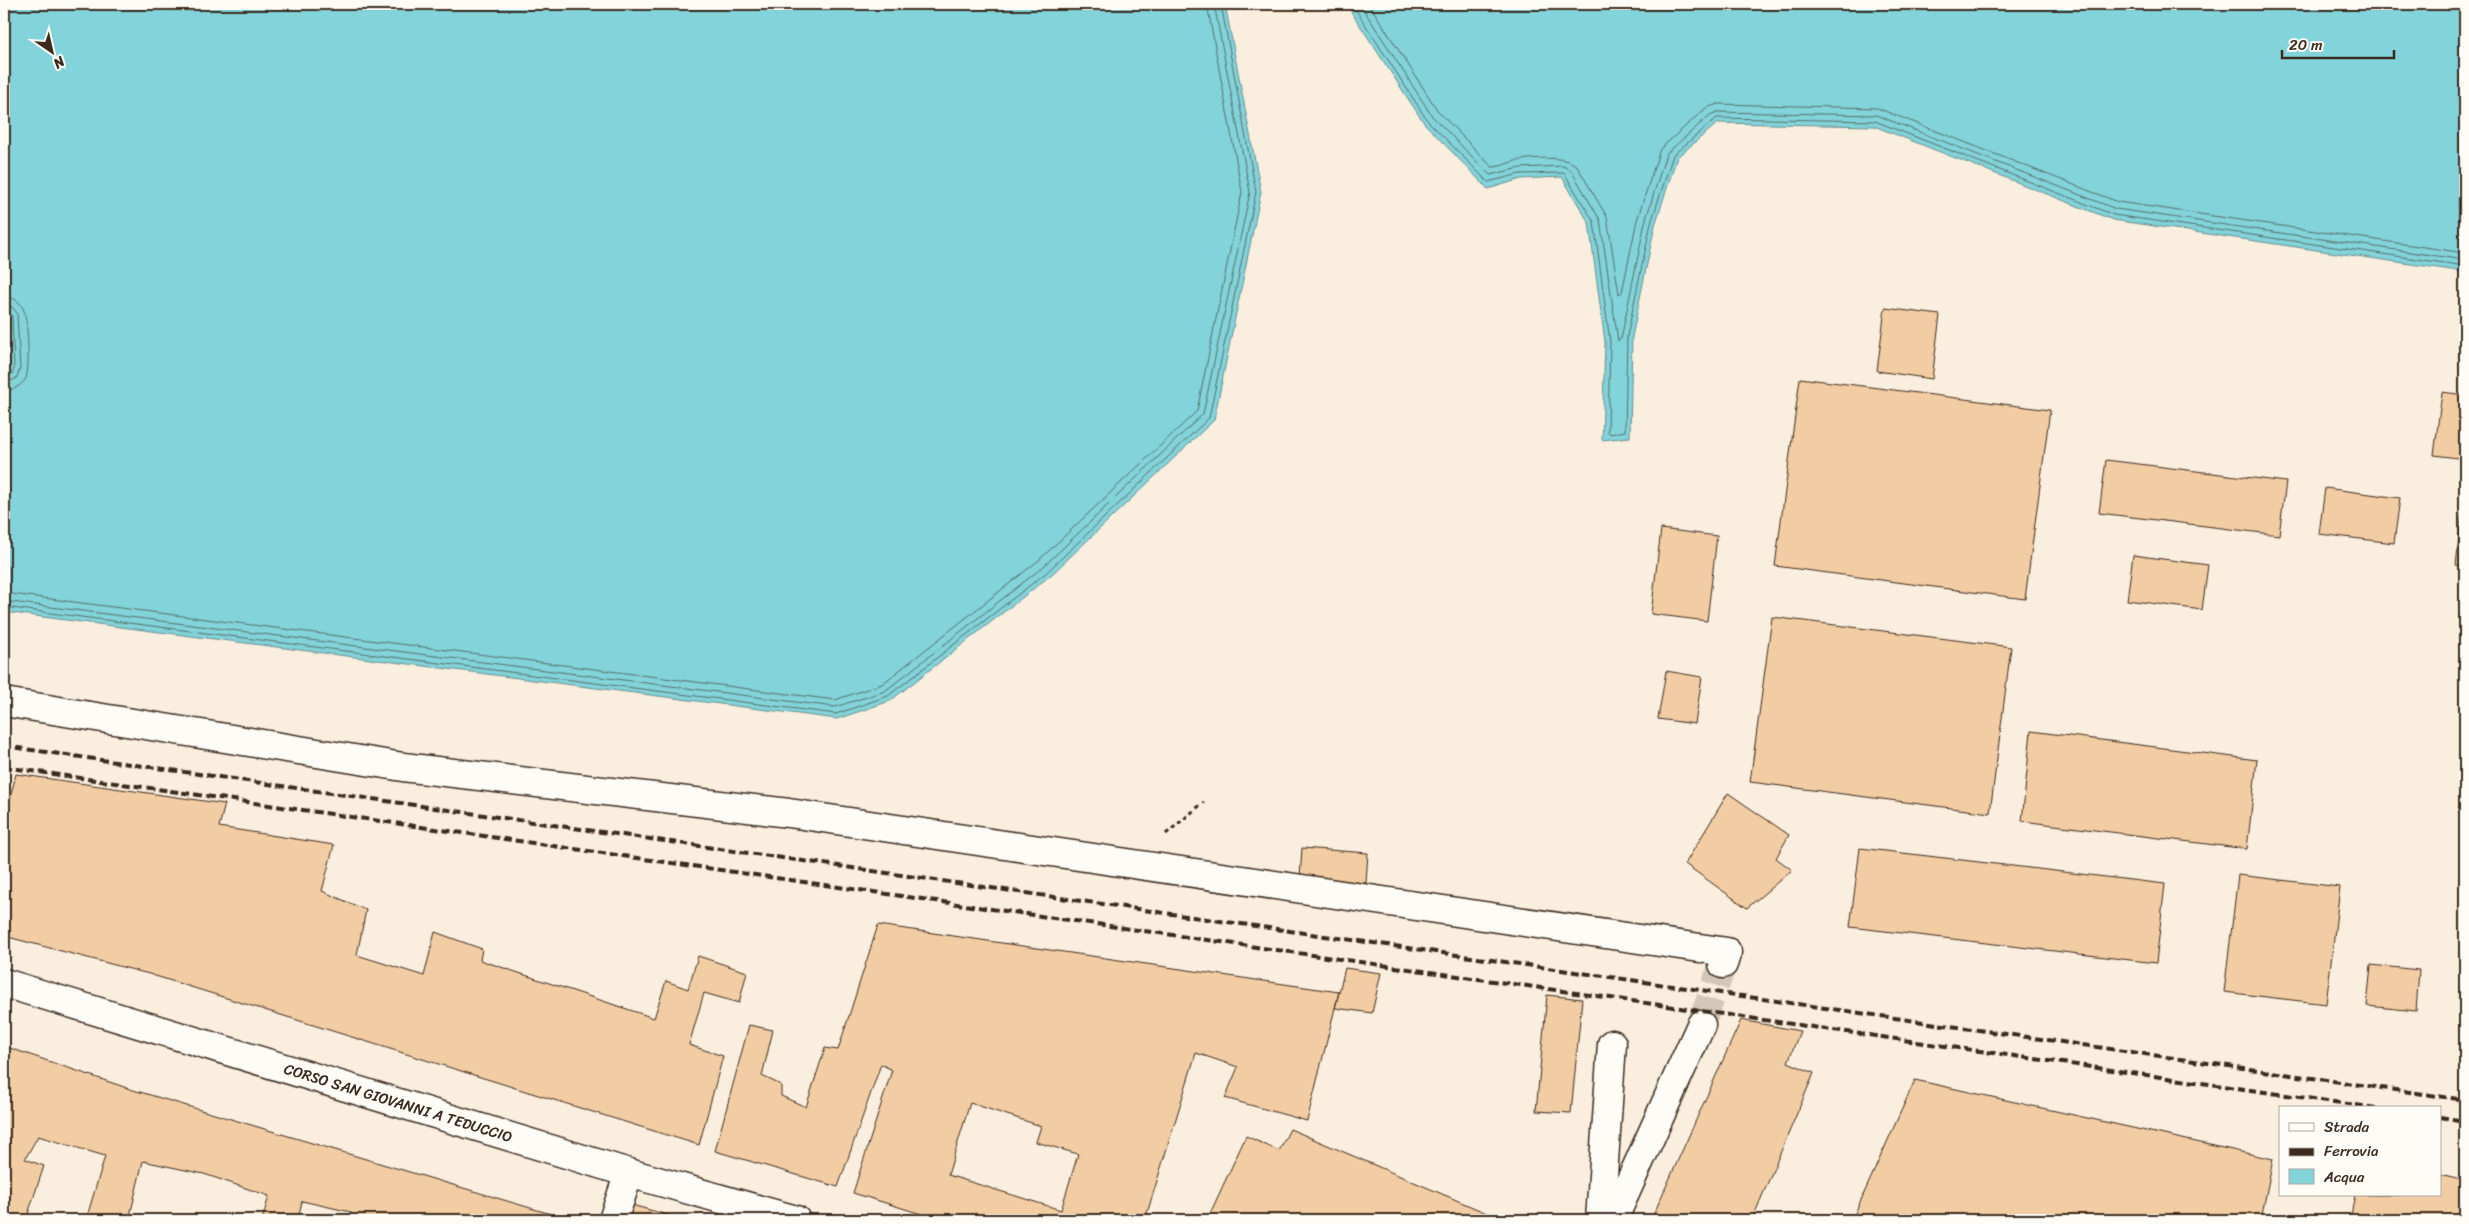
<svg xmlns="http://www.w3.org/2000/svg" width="2469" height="1224" font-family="Sriracha,sans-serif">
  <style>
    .water { fill: #82d3da; stroke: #668f8f }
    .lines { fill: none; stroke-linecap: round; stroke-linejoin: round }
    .shore { stroke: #576e69; stroke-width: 1 }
    .building { fill: #f2cca2; stroke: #3b2a1e; fill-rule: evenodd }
    .street-tunnel { stroke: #d4c7b8; stroke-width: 28; stroke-dasharray: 28 14; stroke-linecap: butt }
    .street-casing { stroke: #3b2a1e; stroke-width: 31 }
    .primary-casing { stroke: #3b2a1e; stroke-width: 31 }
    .path { stroke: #3b2a1e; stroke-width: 3; stroke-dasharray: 4 4; stroke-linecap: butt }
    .street { stroke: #fdfcf7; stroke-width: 28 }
    .primary { stroke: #fdfcf7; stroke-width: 28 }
    .rail { stroke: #3b2a1e; stroke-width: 4; stroke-dasharray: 8 4; stroke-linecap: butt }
    .labels { text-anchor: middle; stroke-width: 4; stroke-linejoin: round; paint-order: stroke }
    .street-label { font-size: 15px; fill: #3b2a1e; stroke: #fdfcf7 }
  </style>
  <rect width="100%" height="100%" fill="#faeede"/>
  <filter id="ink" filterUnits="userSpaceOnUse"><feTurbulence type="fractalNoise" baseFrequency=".02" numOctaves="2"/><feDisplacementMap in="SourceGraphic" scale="10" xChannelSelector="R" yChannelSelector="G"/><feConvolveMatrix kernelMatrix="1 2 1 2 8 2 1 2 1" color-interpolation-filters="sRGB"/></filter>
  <g filter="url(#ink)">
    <!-- water -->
    <path class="water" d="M 4,4 L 1225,4 L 1261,192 L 1214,420 L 1051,575 L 890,701 L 837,719 L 4,612 L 4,373 L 9,370 L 7,316 L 4,315 Z
      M 1346,4 L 2465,4 L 2465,272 L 2113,220 L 1874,126 L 1718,123 L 1677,157 L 1655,225 L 1632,337 L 1630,437 L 1602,440 L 1605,342 L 1589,223 L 1562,177 L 1521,179 L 1488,189 L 1424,123 Z"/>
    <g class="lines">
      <!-- shore -->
      <path class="shore" d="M 1352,4 L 1427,120 L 1488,182 L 1520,174 L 1564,173 L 1594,222 L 1610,342 L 1608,431 L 1610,434 L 1625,431 L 1627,336 L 1651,223 L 1673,155 L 1717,118 L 1875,121 L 2114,215 L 2465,266
        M 1360,4 L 1432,116 L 1490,175 L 1520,168 L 1563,166 L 1571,170 L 1600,220 L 1618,341 L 1621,339 L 1645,222 L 1666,154 L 1710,115 L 1717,112 L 1876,115 L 2116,209 L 2465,260
        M 1369,4 L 1438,111 L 1492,167 C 1500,167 1508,163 1515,161 C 1530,158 1566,155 1577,166 L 1607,217 L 1619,294 L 1622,292 L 1637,220 L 1660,149 L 1706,108 L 1718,104 L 1877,108 L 2118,202 L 2465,253
        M 4,297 C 12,297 19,300 23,308 C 28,317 30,369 26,378 C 22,386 13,390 4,391
        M 4,304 L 12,307 L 17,313 L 20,369 L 16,379 L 4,383
        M 4,311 L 9,312 L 12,316 L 14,369 L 12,374 L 4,377
        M 4,593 L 835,700 L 882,684 L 1038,561 L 1197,411 L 1242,192 L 1207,4
        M 4,601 L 835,707 L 885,691 L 1043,567 L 1203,414 L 1250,192 L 1214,4
        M 4,607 L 836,714 L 888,696 L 1047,572 L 1209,418 L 1256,192 L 1221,4"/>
    </g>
    <!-- building -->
    <path class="building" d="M 1885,308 L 1940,315 L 1932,379 L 1877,371 Z
      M 1800,378 L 2050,410 L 2025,599 L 1775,566 Z
      M 2442,392 L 2465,395 L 2465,459 L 2434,455 Z
      M 2106,460 L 2286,482 L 2279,535 L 2099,513 Z
      M 2465,485 L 2465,566 L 2456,565 Z
      M 2325,488 L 2400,498 L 2394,543 L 2319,534 Z
      M 1661,529 L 1717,536 L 1707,621 L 1651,614 Z
      M 2133,555 L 2208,565 L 2202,610 L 2127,600 Z
      M 1772,617 L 2011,647 L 1990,813 L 1750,782 Z
      M 1666,671 L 1702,677 L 1695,724 L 1658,719 Z
      M 2031,731 L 2257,760 L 2247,849 L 2022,821 Z
      M 16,774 L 225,804 L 219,827 L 334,845 L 322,891 L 366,910 L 357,955 L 424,976 L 435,932 L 482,949 L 480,960 L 654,1018 L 666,981 L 688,989 L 698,956 L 747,972 L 739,1003 L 704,993 L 689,1045 L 723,1056 L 699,1145 L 149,974 L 4,936 L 4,823 Z
      M 1728,793 L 1789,835 L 1776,858 L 1792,870 L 1747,908 L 1685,864 Z
      M 1302,848 L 1368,853 L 1366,883 L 1300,878 Z
      M 1860,848 L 2165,884 L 2156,963 L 1850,927 Z
      M 2238,875 L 2340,887 L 2326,1004 L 2224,992 Z
      M 878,925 L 1339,992 L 1307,1121 L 1225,1098 L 1238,1067 L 1196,1053 L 1145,1220 L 941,1220 L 853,1193 L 892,1070 L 881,1064 L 838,1187 L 715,1151 L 749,1025 L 773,1030 L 762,1076 L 781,1085 L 781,1096 L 806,1107 L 825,1048 L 838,1050 ZM 970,1103 L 1041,1126 L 1036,1142 L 1078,1154 L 1061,1210 L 948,1175 Z
      M 2465,958 L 2465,1014 L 2460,1013 Z
      M 2371,965 L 2419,970 L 2416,1011 L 2367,1006 Z
      M 1345,968 L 1381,973 L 1372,1013 L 1335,1008 Z
      M 1547,995 L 1582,999 L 1571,1113 L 1536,1111 Z
      M 1741,1020 L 1800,1031 L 1788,1062 L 1814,1073 L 1752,1220 L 1651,1220 Z
      M 4,1046 L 130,1089 L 571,1220 L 348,1220 L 351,1212 L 302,1201 L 298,1220 L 262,1220 L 269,1196 L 204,1174 L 143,1161 L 129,1220 L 86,1220 L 105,1156 L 38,1136 L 25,1159 L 44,1166 L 26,1220 L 4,1220 Z
      M 1915,1080 L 2273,1159 L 2261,1220 L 1852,1220 Z
      M 1290,1129 L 1503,1220 L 1207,1220 L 1246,1136 L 1279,1151 Z
      M 2440,1175 L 2465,1181 L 2465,1220 L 2350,1220 L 2355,1195 L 2440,1195 Z
      M 632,1205 L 685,1220 L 627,1220 Z"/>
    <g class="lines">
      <!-- street-tunnel -->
      <path class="street-tunnel" d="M 1701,1025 L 1723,964"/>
      <!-- street casing -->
      <g class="street-casing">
        <path id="street" d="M 4,702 L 403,767 L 789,813 L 1727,952 L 1723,964
          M 613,1220 L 629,1173
          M 1600,1220 L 1612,1044
          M 1613,1220 L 1701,1025"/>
      </g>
      <!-- primary casing -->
      <g class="primary-casing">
        <g id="primary">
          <path id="s1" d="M 4,983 L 629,1173 L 796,1220"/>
        </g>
      </g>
      <!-- path -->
      <path class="path" d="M 1166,834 L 1204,802"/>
      <!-- street -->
      <use href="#street" class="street"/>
      <!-- primary -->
      <use href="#primary" class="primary"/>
      <!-- rail -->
      <path class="rail" d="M 4,746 L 2465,1100
        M 4,767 L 2376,1108
        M 2440,1117 L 2465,1121"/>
    </g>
  </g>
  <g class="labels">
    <!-- street labels -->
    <g class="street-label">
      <text dy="5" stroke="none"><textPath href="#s1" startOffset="412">CORSO SAN GIOVANNI A TEDUCCIO</textPath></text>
    </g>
  </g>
  <!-- margin -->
  <rect width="2469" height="1224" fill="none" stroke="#fdfcf7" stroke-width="20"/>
  <rect x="10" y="10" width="2449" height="1204" fill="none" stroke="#3b2a1e" stroke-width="2" filter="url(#ink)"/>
  <!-- legend -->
  <rect x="2279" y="1106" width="162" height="90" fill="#fdfcf7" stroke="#afa8a0"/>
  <rect x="2289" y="1123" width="25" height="8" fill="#fdfcf7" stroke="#afa8a0"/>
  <text x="2324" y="1132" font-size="15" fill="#3b2a1e">Strada</text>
  <rect x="2289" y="1148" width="25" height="8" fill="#3b2a1e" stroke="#afa8a0"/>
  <text x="2324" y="1156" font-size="15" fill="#3b2a1e">Ferrovia</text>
  <rect x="2289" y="1169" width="25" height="15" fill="#82d3da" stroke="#afa8a0"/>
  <text x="2324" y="1182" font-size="15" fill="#3b2a1e">Acqua</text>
  <!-- north arrow -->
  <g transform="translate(52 52) rotate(146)" stroke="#fdfcf7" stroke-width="4" paint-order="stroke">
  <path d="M0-4L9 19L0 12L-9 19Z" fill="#3b2a1e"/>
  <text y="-8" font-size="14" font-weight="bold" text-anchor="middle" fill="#3b2a1e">N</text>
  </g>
  <!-- scale -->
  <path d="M2282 50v8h112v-8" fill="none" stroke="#3b2a1e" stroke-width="2.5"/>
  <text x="2289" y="50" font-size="15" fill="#3b2a1e" stroke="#fdfcf7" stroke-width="4" paint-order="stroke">20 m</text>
</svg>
